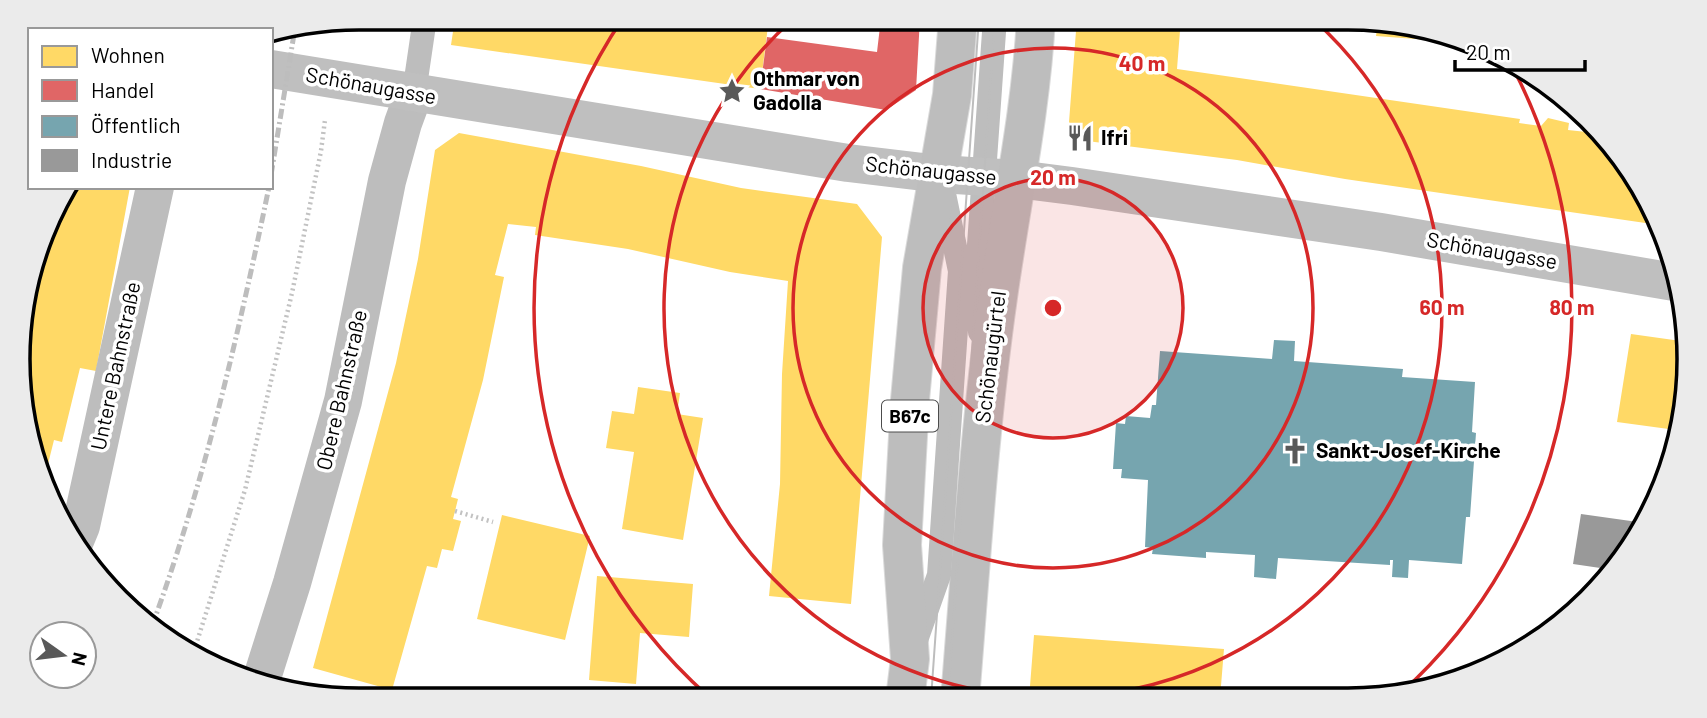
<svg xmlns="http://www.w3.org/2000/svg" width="1707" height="718" font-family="Barlow,sans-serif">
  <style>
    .homes { fill: #ffd966 }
    .shops { fill: #e06666 }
    .public { fill: #76a5af }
    .industry { fill: #999 }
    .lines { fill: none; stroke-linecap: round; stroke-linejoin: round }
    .primary-casing { stroke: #dbdbdb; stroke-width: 40 }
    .path { stroke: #c2c2c2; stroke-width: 4.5; stroke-dasharray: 2 3.5; stroke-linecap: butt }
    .service { stroke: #bdbdbd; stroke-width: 24 }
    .minor { stroke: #bdbdbd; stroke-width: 38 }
    .secondary { stroke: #bfbfbf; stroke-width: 38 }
    .primary { stroke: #bdbdbd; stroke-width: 38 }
    .tram { stroke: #bdbdbd; stroke-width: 2 }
    .rail { stroke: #bdbdbd; stroke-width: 5; stroke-dasharray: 10 3.5 2 3.5; stroke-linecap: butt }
    .ring { fill: none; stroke: #d62828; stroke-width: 3.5 }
    .labels { text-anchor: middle; stroke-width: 7; stroke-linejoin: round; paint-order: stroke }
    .shield { fill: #fff; stroke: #4c4c4c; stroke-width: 2 }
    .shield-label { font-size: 19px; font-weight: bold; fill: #000 }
    .poi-label { font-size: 21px; font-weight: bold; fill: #000; stroke: #fff; text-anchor: start }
    .street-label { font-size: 21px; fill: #000; stroke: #fff }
    .rim { fill: none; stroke: #000; stroke-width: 3.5 }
    .centre { fill: #d62828; stroke: #fff; stroke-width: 3.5 }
    .ring-label { font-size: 21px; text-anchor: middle; font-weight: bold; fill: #d62828; stroke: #fff; stroke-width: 7; stroke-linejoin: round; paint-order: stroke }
  </style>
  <rect width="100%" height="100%" fill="#fff"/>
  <!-- homes -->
  <path class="homes" d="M 455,18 L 769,18 L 760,89 L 451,45 Z
    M 1077,18 L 1181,18 L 1177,69 L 1520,119 L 1519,123 L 1541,126 L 1548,118 L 1569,123 L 1568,130 L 1596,133 L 1595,140 L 1603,141 L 1654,208 L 1659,225 L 1345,179 L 1237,160 L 1087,141 L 1074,132 L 1069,122 Z
    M 1266,18 L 1348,18 L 1377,22 L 1266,21 Z
    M 1378,22 L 1430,31 L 1429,40 L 1376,36 Z
    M 459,133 L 641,166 L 741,188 L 857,204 L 882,237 L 851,604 L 769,596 L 780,484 L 782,374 L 788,281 L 730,272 L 628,249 L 535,235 L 536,227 L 508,224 L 495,275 L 504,277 L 483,380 L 451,497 L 458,499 L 453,519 L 461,521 L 453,551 L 442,549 L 437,568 L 427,566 L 392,690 L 313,668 L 396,363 L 418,259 L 435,150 Z
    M 64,187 L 130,187 L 96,371 L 80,368 L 62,442 L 54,440 L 45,476 L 20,404 L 24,293 Z
    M 1631,334 L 1688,342 L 1676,430 L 1617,422 Z
    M 638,387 L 680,393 L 677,414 L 703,418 L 683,540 L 622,529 L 634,452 L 606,448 L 612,411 L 634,414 Z
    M 502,515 L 590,536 L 565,640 L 477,619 Z
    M 597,576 L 693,584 L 689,637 L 640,633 L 636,684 L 589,680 Z
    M 1034,635 L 1224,649 L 1220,698 L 1029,699 Z
    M 766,692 L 842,697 L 842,699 L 766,699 Z"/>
  <!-- shops -->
  <path class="shops" d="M 881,18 L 920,18 L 916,90 L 886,110 L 760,89 L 767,37 L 877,52 Z"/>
  <!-- public -->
  <path class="public" d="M 1274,340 L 1295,341 L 1294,361 L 1403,369 L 1402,377 L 1475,382 L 1472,432 L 1476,433 L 1470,517 L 1466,517 L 1462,564 L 1409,560 L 1408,578 L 1392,577 L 1393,560 L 1390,560 L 1390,565 L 1278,558 L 1276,579 L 1254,577 L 1255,555 L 1206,552 L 1206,558 L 1152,554 L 1153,548 L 1145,547 L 1148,480 L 1121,478 L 1122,469 L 1113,469 L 1116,423 L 1125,424 L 1126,416 L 1150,418 L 1152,405 L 1156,405 L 1160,351 L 1272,359 Z"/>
  <!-- industry -->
  <path class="industry" d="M 1581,514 L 1645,523 L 1632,549 L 1614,570 L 1573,564 Z"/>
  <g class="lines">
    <!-- primary casing -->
    <g class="primary-casing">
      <path id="primary" d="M 905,699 L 910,659 L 902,545 L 910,400 L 922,268 L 952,95 L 958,18
        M 960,699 C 971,565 979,430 998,297 C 1011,204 1031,112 1036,18"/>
    </g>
    <!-- path -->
    <path class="path" d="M 455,511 L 493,522
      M 194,651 L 245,490 L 292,293 L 321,151 L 325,120
      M 369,696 L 373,700"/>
    <!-- service -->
    <path class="service" d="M 414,93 L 425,18
      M 980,332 L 977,273 L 995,18
      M 915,643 L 939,575 L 960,271 L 943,189"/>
    <!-- minor -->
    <path class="minor" d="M 74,543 L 81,526 L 155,187
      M 260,684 L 292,583 L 343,401 L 387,181 L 403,123 L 414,93"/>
    <!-- secondary -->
    <path class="secondary" d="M 271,69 L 848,163 L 940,174 L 1018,179 L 1072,186 L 1381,232 L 1674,282"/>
    <!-- primary -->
    <use href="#primary" class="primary"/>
    <!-- tram -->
    <path class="tram" d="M 931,699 L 979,18
      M 948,699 L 995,18"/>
    <!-- rail -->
    <path class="rail" d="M 271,175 L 295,28
      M 152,626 C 204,484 238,336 269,187"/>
  </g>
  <!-- distance rings -->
  <circle cx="1053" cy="308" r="130" fill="#d62828" fill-opacity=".12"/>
  <g class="ring">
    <circle cx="1053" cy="308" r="130"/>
    <circle cx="1053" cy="308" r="260"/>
    <path d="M1313 19A389 389 0 1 1 793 19"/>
    <path d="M709 697A519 519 0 0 1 623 18M1513 68A519 519 0 0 1 1400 694"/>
  </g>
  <!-- icons -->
  <defs>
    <g id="sight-bare" transform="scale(2.1)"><path d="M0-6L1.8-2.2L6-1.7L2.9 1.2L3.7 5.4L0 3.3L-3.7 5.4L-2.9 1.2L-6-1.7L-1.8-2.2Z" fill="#595959" stroke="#fff" stroke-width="2.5" paint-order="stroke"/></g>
    <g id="restaurant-bare" transform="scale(2.1)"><path d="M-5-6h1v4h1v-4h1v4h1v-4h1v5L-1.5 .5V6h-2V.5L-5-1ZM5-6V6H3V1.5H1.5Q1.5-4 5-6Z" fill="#595959" stroke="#fff" stroke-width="2.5" paint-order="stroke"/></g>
    <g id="church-bare" transform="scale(2.1)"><path d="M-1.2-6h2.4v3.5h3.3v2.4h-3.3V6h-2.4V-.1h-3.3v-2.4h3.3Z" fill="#595959" stroke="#fff" stroke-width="2.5" paint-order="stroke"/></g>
  </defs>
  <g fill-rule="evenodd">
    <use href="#sight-bare" x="732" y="91"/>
    <use href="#restaurant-bare" x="1080" y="138"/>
    <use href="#church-bare" x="1295" y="451"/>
  </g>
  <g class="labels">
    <!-- shield labels -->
    <rect class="shield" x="882" y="400.5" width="56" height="31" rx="5"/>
    <g class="shield-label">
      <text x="910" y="423">B67c</text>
    </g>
    <!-- poi labels -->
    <g class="poi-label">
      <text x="753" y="86">Othmar von<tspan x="753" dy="24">Gadolla</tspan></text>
      <text x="1101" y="145">Ifri</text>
      <text x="1316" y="458">Sankt-Josef-Kirche</text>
    </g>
    <!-- street labels -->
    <g class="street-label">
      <text transform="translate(371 86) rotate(10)" y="7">Schönaugasse</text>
      <text transform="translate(931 171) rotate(6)" y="7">Schönaugasse</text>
      <text transform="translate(1492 251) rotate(10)" y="7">Schönaugasse</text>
      <text transform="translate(991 357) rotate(-83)" y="7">Schönaugürtel</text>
      <text transform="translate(116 366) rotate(-78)" y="7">Untere Bahnstraße</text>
      <text transform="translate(342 390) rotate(-77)" y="7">Obere Bahnstraße</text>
    </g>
  </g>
  <!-- crop -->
  <path d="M0 0H1707V718H0ZM359 30H1348A329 329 0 0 1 1677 359V359A329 329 0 0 1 1348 688H359A329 329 0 0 1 30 359V359A329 329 0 0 1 359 30Z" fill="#ebebeb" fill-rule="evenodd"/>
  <path class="rim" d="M359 30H1348A329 329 0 0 1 1677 359V359A329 329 0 0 1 1348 688H359A329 329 0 0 1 30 359V359A329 329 0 0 1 359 30Z"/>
  <circle cx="1053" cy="308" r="10" class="centre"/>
  <g class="ring-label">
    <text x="1142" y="71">40 m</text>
    <text x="1053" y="185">20 m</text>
    <text x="1442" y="315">60 m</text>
    <text x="1572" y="315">80 m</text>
  </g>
  <!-- legend -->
  <rect x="28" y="28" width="245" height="161" fill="#ffffff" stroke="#999999" stroke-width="2"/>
  <rect x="42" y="46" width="35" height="21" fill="#ffd966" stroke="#999999" stroke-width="2"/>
  <text x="91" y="63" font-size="21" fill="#000000">Wohnen</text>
  <rect x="42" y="80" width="35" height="21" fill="#e06666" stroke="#999999" stroke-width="2"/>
  <text x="91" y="98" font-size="21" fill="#000000">Handel</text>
  <rect x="42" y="116" width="35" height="21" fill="#76a5af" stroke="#999999" stroke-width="2"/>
  <text x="91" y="133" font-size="21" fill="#000000">Öffentlich</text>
  <rect x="42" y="150" width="35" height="21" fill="#999999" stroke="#999999" stroke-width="2"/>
  <text x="91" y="168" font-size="21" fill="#000000">Industrie</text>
  <!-- north arrow -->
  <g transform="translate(63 655) rotate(104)"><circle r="33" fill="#ffffff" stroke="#999999" stroke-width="2"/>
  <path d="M0-5L12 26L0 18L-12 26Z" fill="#595959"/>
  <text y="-10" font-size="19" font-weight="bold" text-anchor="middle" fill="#000000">N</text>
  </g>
  <!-- scale -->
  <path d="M1455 60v10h130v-10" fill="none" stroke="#000000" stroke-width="3.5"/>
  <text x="1466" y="60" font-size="21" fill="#000000" stroke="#ffffff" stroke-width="5" paint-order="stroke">20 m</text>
</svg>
